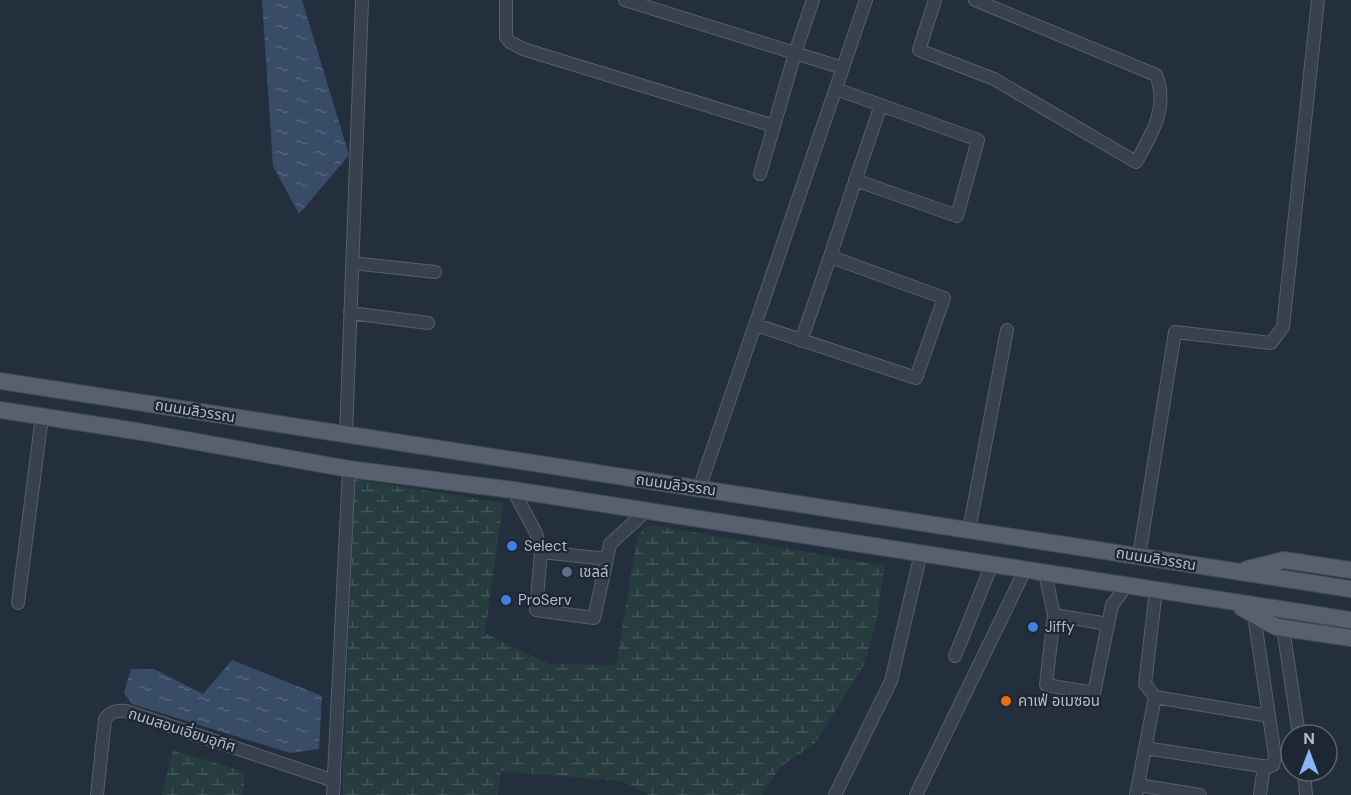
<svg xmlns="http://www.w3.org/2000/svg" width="1351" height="795" font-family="'DM Sans','Noto Sans Thai',sans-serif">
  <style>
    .wetland { fill: url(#wetland-marsh) }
    .water { fill: url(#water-ripples) }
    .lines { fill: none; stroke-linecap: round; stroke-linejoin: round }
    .minor-casing { stroke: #565f6c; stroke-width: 14 }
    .major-casing { stroke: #414a57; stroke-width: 18 }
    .minor { stroke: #38414e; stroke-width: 12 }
    .major { stroke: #56606e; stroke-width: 16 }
    .shop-dot { fill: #3f7fe0; stroke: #1d2633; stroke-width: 2 }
    .service-dot { fill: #5c6f8a; stroke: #1d2633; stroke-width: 2 }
    .food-dot { fill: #e8710a; stroke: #1d2633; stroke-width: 2 }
    .labels { text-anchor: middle; stroke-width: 4.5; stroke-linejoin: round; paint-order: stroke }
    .street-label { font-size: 15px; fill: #b4bcc9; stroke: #1d2633 }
    .poi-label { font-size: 15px; fill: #b4bcc9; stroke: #1d2633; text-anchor: start }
  </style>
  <defs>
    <pattern id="wetland-marsh" width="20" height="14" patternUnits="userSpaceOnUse" patternTransform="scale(1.5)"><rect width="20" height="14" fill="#263c3f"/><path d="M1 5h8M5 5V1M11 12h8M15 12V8" fill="none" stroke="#435659"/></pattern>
    <pattern id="water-ripples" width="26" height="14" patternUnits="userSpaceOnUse" patternTransform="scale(1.5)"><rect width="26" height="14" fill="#394c67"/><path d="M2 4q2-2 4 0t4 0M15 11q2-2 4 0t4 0" fill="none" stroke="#53647b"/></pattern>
  </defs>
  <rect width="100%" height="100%" fill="#242f3e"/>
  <!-- wetland -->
  <path class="wetland" d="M 355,479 L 503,503 L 485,633 L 549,664 L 616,665 L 637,538 L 644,528 L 653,525 L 885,566 L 876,622 L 864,665 L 815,743 L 779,768 L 762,795 L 649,795 L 622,781 L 501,771 L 498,795 L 342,795 Z
    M 173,750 L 245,772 L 243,795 L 162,795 Z"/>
  <!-- water -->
  <path class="water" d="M 262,0 L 302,0 L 349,155 L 299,214 L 273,166 Z
    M 232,660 L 322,696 L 319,749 L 290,753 L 132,704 L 124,693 L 131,669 L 154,669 L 203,694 Z"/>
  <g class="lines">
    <!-- minor casing -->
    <g class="minor-casing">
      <path id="minor" d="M 506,0 L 506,37 L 510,42 L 523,49 L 774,126
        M 625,0 L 843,68
        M 935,0 L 919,50 L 994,79 L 1136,162 C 1152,134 1169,107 1156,75 L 975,0
        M 836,89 L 978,140 L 957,216 L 855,180
        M 760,174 L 795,53 L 813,0
        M 352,263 L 435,272
        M 350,313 L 428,323
        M 756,325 L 916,378 L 944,298 L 831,257
        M 801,341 C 829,262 854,183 881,105
        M 346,435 L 362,0
        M 699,489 L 866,0
        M 513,490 L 536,533 L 541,552 L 607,559 L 610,544 L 646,511
        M 969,530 L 1007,330
        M 541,552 L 536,610 L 594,618 L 607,559
        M 1139,556 L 1175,332 L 1271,343 L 1283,327 L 1318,0
        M 1045,573 L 1054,615 L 1046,685 L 1094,693 L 1112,605 L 1127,585
        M 1156,590 L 1145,684 L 1155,697 L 1269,716
        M 18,603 L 42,416
        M 1054,615 L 1108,624
        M 1283,628 L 1299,735
        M 955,656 L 992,564
        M 1145,748 L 1268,767 L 1273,765 L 1275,756 L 1254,615
        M 1304,771 L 1306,795
        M 1138,785 L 1200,795
        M 97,795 L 105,719 C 111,711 117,710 126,711 L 334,781
        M 333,795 L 349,469
        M 835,795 L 891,681 L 921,553
        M 916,795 L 1025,570
        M 1136,795 L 1155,697
        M 1260,795 L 1264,766"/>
    </g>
    <!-- major casing -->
    <g class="major-casing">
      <path id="major" d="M 0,381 L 1351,589
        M 0,410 L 142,432 L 349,469 L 513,490 L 1351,620
        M 1247,569 L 1284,560 L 1351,570
        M 1242,608 L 1276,627 L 1351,638"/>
    </g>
    <!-- minor -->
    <use href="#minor" class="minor"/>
    <!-- major -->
    <use href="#major" class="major"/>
  </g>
  <!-- markers -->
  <g class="shop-dot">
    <circle cx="512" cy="546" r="6"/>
    <circle cx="506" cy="600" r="6"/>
    <circle cx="1033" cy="627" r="6"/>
  </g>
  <circle class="service-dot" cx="567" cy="572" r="6"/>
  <circle class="food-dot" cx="1006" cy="701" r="6"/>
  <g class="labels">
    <!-- street labels -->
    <g class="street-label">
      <text transform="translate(195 411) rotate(9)" y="5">ถนนมลิวรรณ</text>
      <text transform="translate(676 485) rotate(8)" y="5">ถนนมลิวรรณ</text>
      <text transform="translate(1156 559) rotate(9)" y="5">ถนนมลิวรรณ</text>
      <text transform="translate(182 730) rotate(18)" y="5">ถนนสอนเอี่ยมอุทิศ</text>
    </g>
    <!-- poi labels -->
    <g class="poi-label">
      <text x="524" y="551">Select</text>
      <text x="579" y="577">เชลล์</text>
      <text x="518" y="605">ProServ</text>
      <text x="1045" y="632">Jiffy</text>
      <text x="1018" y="706">คาเฟ่ อเมซอน</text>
    </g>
  </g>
  <!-- north arrow -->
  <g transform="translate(1309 753)"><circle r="28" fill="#1d2633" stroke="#59626f" stroke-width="1.5"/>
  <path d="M0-4.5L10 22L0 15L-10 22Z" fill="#8ab4f8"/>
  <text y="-9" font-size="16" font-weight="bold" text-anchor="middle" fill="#b4bcc9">N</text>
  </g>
</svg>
